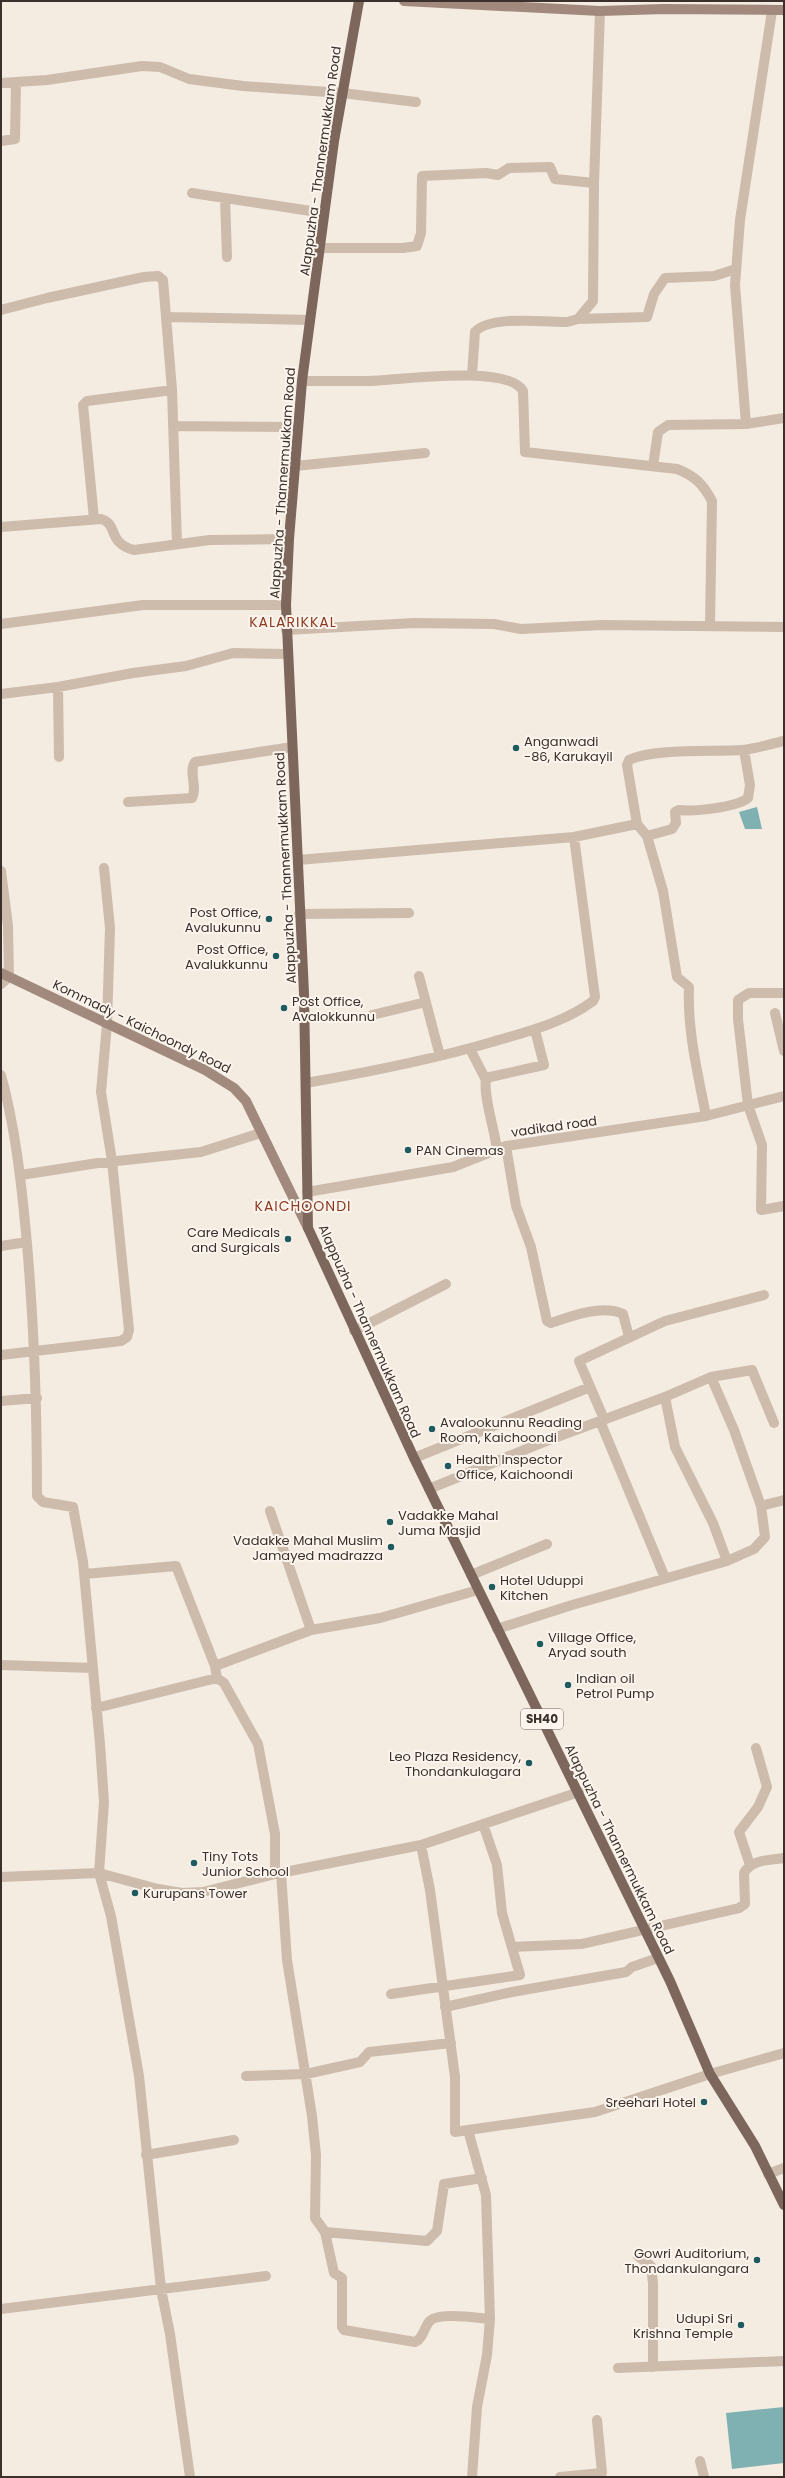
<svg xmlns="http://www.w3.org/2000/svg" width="785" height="2478" font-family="Poppins,sans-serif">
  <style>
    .water { fill: #7fb0b2 }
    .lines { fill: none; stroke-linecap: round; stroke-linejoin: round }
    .street { stroke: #cdbbac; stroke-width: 10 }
    .secondary { stroke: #a18a7d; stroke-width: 10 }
    .primary { stroke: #7d675c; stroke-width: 10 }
    .poi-dot { fill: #1f5a5e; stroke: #fbf5ee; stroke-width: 1.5 }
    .labels { text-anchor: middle; stroke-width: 4; stroke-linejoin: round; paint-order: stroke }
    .shield { fill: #fbf5ee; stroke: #756b66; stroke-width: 1 }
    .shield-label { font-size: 12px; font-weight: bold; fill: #3b302b }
    .street-label { font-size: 13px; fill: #3b302b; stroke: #fbf5ee }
    .poi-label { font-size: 13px; fill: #3b302b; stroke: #fbf5ee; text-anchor: start }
    .neighbourhood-label { font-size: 14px; letter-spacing: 1px; fill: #8c3b22; stroke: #fbf5ee }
  </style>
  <rect width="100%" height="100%" fill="#f4ebe1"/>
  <!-- water -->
  <path class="water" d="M 757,807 L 762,829 L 745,829 L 739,812 Z
    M 784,2407 L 784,2463 L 732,2469 L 726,2413 Z"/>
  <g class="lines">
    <!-- street -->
    <path class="street" d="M 1,83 L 47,80 L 142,66 L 160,67 L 189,79 L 243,86 L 342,93 L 416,102
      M 1,141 L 15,139 L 16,82
      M 192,193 L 324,213
      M 225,198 L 227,257
      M 319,248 L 403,248 L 417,246 L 421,233 L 422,176 L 486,173 L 498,175 L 509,168 L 550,167 L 555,179 L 594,183
      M 1,310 L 47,298 L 144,277 L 158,276 L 163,280 L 172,390 L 87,401 L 83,405 L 94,519
      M 167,317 L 310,320
      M 578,319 L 647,317 L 654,294 L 665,278 L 714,276 L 736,269
      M 472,375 L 475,332 C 489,315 545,322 567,322 L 578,319 L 593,301 L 594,183 L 600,11
      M 302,381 C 324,381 347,381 369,381 C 399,380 508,364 523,391 L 525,452 L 677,469 C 695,476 703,484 712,501 L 710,626
      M 172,390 L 177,544
      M 746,424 L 735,285 L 740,220 L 772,11
      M 173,426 L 298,427
      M 295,466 L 425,453
      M 653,466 L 658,432 L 668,425 L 746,424 L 784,418
      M 1,527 L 101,519 C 119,524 106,542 134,550 L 210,540 L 289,539
      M 1,624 L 143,605 L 286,605
      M 286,630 L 414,623 L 494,624 L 521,629 L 602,625 L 784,627
      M 58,687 L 59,757
      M 1,694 L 58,687 L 133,673 L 186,666 L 233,653 L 287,654
      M 128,802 L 192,798 C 198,787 188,772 195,762 L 292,747
      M 637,824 L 627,765 L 629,760 C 654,748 712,752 742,750 C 756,749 770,744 784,741
      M 647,836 L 672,829 L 676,823 L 675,812 L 679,810 C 695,812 737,807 748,798 L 750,785 L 744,750
      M 298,860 L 574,837 L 637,824 L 647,836 L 663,891 L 677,977 L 689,987 C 687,1030 698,1074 706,1116
      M 1,871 L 8,926 L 9,977 L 1,984
      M 299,914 L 409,913
      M 419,976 L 440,1056
      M 784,993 L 749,993 L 738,1000 L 738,1019 L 748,1105 L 762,1145 L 761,1210 L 784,1206
      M 775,1013 L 784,1051
      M 372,1015 L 426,1002
      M 470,1049 L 486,1080
      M 1,1075 C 15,1126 21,1180 26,1233 C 34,1320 37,1408 37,1496 L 43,1502 L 73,1507 L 83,1562 L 100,1744 L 104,1802 L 99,1873 L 111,1916 L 139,2076 L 161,2289 L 170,2334 L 190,2477
      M 306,1083 C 369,1072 431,1060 492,1042 C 526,1032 564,1023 593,1001 L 595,997 L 574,837
      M 506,1146 L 516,1206 L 531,1247 L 547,1321 L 551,1323 C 571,1316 603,1304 623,1314 L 629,1337
      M 497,1150 C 495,1130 483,1096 486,1080 L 490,1077 L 544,1065 L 535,1030
      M 21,1175 L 98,1163 L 201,1152 L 261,1133
      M 307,1192 L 453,1167 L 506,1146 L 706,1116 L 784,1096
      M 1,1246 L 27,1242
      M 354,1331 L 446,1284
      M 1,1355 L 121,1341 L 127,1337 L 129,1330 L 112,1161 L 101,1092 L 107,1024 L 110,928 L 104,868
      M 711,1377 L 752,1370 L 774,1423
      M 665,1397 L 675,1447 L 713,1523 L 727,1561
      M 1,1401 L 37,1398
      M 604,1419 L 579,1361 L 665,1321 L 764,1295
      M 600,1421 L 665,1578
      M 414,1458 L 590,1387
      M 429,1489 L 546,1441 L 665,1397 L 711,1377 L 734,1430 L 761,1506
      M 270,1511 L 311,1630
      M 84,1574 L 176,1566 L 215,1666 L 217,1678 L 96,1708
      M 471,1575 L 547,1544
      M 497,1629 L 572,1605 L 727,1561 L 754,1549 L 765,1537 L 761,1506 L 784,1500
      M 1,1665 L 93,1668
      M 215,1666 L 311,1630 L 380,1618 L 478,1590
      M 217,1678 L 224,1683 L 258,1744 L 275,1834 L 275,1874
      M 421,1845 L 430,1890 L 455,2077 L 455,2132 L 468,2130 L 486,2195 L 490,2319 L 487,2355 L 477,2407 L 472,2477
      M 750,1865 L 739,1832 L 758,1807 L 767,1787 L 756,1748
      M 281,1873 L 287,1960 L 312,2116 L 316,2155 L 315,2218 L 325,2232 L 334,2273 L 342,2278 L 342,2327 L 344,2330 L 415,2342 C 423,2339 424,2328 429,2322 C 436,2311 478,2318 490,2319
      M 1,1877 L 99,1873 L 158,1889 L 182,1893 L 203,1892 L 275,1874 L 421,1845 L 579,1792
      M 512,1947 L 581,1944 L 739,1908 L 745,1904 L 744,1873 C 751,1859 771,1860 784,1858
      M 391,1994 L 520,1975 L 502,1913 L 497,1865 L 483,1824
      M 445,2007 L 512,1992 L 626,1972 L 632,1967 L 658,1958
      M 246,2076 L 306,2074 L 360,2062 L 369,2052 L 451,2043
      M 468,2130 L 595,2112 L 710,2074 L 784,2053
      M 146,2155 L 234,2140
      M 768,2174 L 784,2168
      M 325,2232 L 427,2241 L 437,2231 L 444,2184 L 482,2178
      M 638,2256 L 651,2266 L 653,2283 L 653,2367
      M 1,2309 L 266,2276
      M 618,2368 L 784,2361
      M 700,2461 L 704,2477
      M 560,2477 L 602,2473 L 597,2420"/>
    <!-- secondary -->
    <path class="secondary" d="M 404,1 L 600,11 L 664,9 L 784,10
      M 1,973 L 205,1070 L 234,1088 L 246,1101 L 308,1228"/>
    <!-- primary -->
    <path class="primary" d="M 359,1 L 334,141 L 302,381 L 289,539 L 286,605 L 304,993 L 308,1228 L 414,1458 L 670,1981 L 710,2074 L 755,2146 L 784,2205"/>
  </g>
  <!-- markers -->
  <g class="poi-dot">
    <circle cx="516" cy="748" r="4"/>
    <circle cx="269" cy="919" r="4"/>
    <circle cx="276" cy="956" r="4"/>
    <circle cx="284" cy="1008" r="4"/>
    <circle cx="408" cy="1150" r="4"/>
    <circle cx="288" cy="1239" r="4"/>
    <circle cx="432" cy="1429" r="4"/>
    <circle cx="448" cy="1466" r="4"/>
    <circle cx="390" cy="1522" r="4"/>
    <circle cx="391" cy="1547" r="4"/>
    <circle cx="492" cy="1587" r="4"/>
    <circle cx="540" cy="1644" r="4"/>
    <circle cx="568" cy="1685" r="4"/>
    <circle cx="529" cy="1763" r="4"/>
    <circle cx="194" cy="1863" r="4"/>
    <circle cx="135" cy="1893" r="4"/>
    <circle cx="704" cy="2102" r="4"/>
    <circle cx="757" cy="2260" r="4"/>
    <circle cx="741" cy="2325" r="4"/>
  </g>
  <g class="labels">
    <!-- shield labels -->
    <rect class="shield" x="521" y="1709" width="42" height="20" rx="3"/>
    <g class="shield-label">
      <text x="542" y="1723">SH40</text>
    </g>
    <!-- street labels -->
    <g class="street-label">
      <text transform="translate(320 161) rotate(-82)" y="5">Alappuzha - Thannermukkam Road</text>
      <text transform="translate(282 483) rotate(-86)" y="5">Alappuzha - Thannermukkam Road</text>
      <text transform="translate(285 868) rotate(-93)" y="5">Alappuzha - Thannermukkam Road</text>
      <text transform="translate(142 1026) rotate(26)" y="5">Kommady - Kaichoondy Road</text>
      <text transform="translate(554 1126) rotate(-8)" y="5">vadikad road</text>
      <text transform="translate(370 1331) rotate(66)" y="5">Alappuzha - Thannermukkam Road</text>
      <text transform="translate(620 1849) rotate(64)" y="5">Alappuzha - Thannermukkam Road</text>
    </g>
    <!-- poi labels -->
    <g class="poi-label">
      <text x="524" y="746">Anganwadi<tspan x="524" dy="15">-86, Karukayil</tspan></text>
      <text x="261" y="917" text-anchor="end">Post Office,<tspan x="261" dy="15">Avalukunnu</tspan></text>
      <text x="268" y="954" text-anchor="end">Post Office,<tspan x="268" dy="15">Avalukkunnu</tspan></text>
      <text x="292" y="1006">Post Office,<tspan x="292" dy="15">Avalokkunnu</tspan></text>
      <text x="416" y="1155">PAN Cinemas</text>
      <text x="280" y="1237" text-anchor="end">Care Medicals<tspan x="280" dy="15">and Surgicals</tspan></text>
      <text x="440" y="1427">Avalookunnu Reading<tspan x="440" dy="15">Room, Kaichoondi</tspan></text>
      <text x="456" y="1464">Health Inspector<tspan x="456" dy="15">Office, Kaichoondi</tspan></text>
      <text x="398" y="1520">Vadakke Mahal<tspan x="398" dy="15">Juma Masjid</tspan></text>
      <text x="383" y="1545" text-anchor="end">Vadakke Mahal Muslim<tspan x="383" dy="15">Jamayed madrazza</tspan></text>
      <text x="500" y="1585">Hotel Uduppi<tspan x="500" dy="15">Kitchen</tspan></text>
      <text x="548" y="1642">Village Office,<tspan x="548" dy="15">Aryad south</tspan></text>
      <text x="576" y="1683">Indian oil<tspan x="576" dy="15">Petrol Pump</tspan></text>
      <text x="521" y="1761" text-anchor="end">Leo Plaza Residency,<tspan x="521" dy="15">Thondankulagara</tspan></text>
      <text x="202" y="1861">Tiny Tots<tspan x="202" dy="15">Junior School</tspan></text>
      <text x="143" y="1898">Kurupans Tower</text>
      <text x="696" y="2107" text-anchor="end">Sreehari Hotel</text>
      <text x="749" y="2258" text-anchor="end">Gowri Auditorium,<tspan x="749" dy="15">Thondankulangara</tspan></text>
      <text x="733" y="2323" text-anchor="end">Udupi Sri<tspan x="733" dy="15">Krishna Temple</tspan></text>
    </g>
    <!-- neighbourhood labels -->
    <g class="neighbourhood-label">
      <text x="293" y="627">KALARIKKAL</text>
      <text x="303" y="1211">KAICHOONDI</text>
    </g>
  </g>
  <!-- border -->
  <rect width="785" height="2478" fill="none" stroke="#3b302b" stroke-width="4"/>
</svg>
